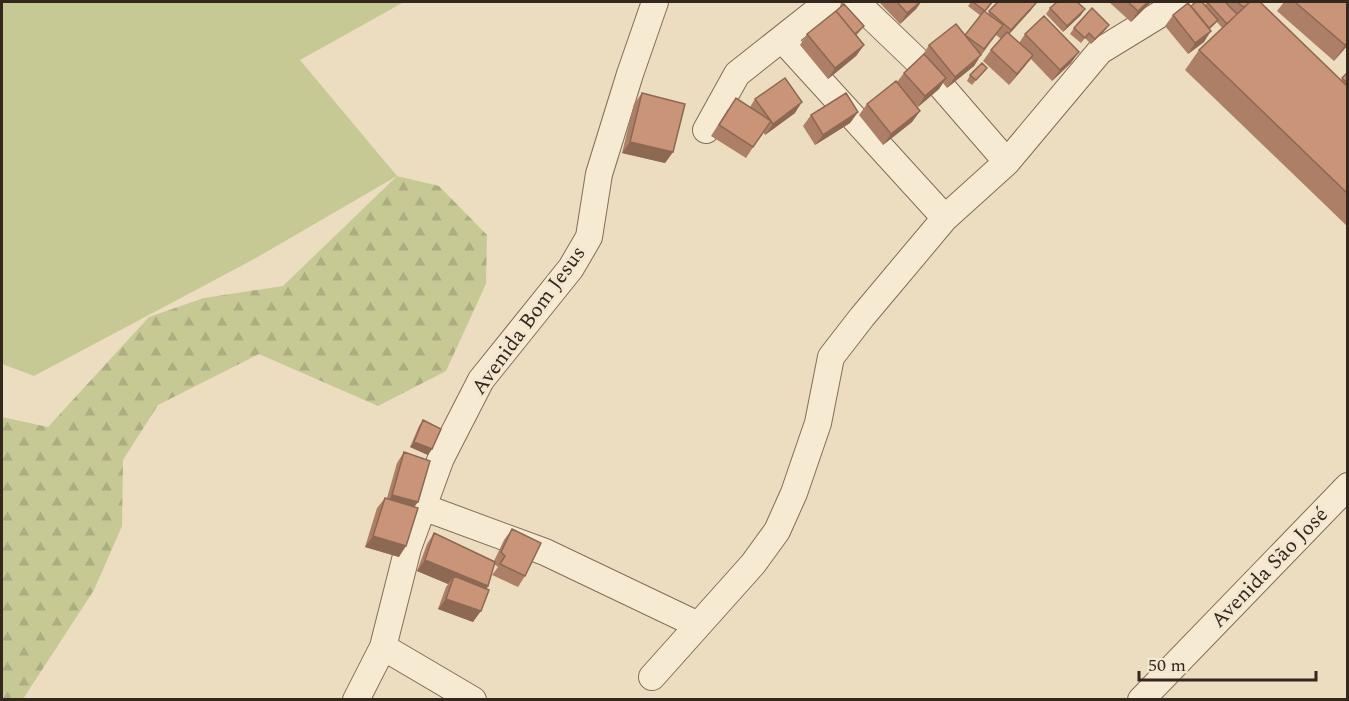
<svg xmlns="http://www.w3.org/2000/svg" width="1349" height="701" font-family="Spectral,serif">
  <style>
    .green { fill: #c7c995 }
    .forest { fill: url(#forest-firs) }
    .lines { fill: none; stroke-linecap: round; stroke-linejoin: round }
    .minor-casing { stroke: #846d59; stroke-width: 28 }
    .minor { stroke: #f7ead3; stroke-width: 26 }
    .wall { fill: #ad7f66 }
    .shaded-wall { fill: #8d6853 }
    .building { fill: #c99477; stroke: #8d6853; stroke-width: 1.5 }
    .labels { text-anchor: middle; stroke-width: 6; stroke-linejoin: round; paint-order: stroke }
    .street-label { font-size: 21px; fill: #34271d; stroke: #f4e7d0 }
  </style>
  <defs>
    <pattern id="forest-firs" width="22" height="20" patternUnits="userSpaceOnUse" patternTransform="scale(1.5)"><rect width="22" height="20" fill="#c7c995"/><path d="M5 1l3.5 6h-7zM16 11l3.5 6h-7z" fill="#acad80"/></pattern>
  </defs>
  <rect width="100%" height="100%" fill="#ecdcc0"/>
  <!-- green -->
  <path class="green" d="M 4,2 L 404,2 L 300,60 L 397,176 L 256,258 L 34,376 L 2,364 L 2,3 Z"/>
  <!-- forest -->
  <path class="forest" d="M 397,176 L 439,186 L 487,235 L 486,284 L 446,371 L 378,406 L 259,354 L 158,405 L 123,460 L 122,526 L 94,590 L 23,699 L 2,699 L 2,417 L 48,427 L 149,317 L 204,298 L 283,286 Z"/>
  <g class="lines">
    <!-- minor casing -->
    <g class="minor-casing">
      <path id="minor" d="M 856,2 L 929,72 L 1007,162
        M 782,39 L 945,218
        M 706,130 L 737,74 L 828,2
        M 423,507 L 545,552 L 698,625
        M 383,647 L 473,700
        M 652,677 L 753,564 L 777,531 L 794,493 L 818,423 L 831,357 L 862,317 L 945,218 L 1007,162 L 1100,51 L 1180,2
        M 356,700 L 383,647 L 408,548 L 441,458 L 481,380 L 571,268 L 589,237 L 599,174 L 630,74 L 655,2
        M 1141,700 L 1348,486"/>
    </g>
    <!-- minor -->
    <use href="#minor" class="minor"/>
  </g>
  <!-- wall -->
  <path class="wall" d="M 879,2 L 921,2 L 916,9 L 900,24 Z
    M 971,2 L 993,2 L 985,12 L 988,14 L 989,11 L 1031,10 L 1009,34 L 1019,43 L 1025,34 L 1071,63 L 1052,81 L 1031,59 L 1025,66 L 1009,85 L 983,61 L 991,50 L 1001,39 L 996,35 L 981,55 L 974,66 L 947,88 L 943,83 L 939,89 L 918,107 L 912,101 L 920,111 L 912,122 L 883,145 L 859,115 L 867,104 L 897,82 L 904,73 L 922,56 L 929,45 L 965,36 L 981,16 L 968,6 Z
    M 1109,2 L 1151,2 L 1131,22 Z
    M 1207,2 L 1261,2 L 1260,2 L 1341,80 L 1347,73 L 1347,226 L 1185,70 L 1199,50 L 1222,28 L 1217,22 L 1210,29 L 1204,42 L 1188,54 L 1165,26 L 1173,15 L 1191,6 L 1205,5 Z
    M 1284,2 L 1347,2 L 1347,46 L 1334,61 L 1277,11 Z
    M 1050,8 L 1081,15 L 1063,32 L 1046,14 Z
    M 1109,25 L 1105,30 L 1091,44 L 1085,38 L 1081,43 L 1070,34 L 1074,28 Z
    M 864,26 L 856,36 L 864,45 L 856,56 L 828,79 L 800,45 L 807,34 Z
    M 987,68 L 972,85 L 967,81 L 970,75 Z
    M 642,93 L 673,152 L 665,163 L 622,153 L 634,104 Z
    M 755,99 L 795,113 L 765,135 L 763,132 L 746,158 L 711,136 L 728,109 L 750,107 Z
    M 858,112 L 850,123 L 815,145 L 803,126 L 811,115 Z
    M 423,420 L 432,449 L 428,455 L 410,447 L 419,426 Z
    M 404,452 L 418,502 L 414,506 L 399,557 L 365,547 L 377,508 L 385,498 L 387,498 L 397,463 Z
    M 512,529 L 525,576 L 518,587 L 492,575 L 498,567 L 494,564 L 488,586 L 473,622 L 438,609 L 446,587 L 448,584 L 417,571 L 427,544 L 434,533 L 494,561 L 504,540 Z"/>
  <!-- shaded-wall -->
  <path class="shaded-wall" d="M 920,2 L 921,2 L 916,9 L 900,24 L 907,13 Z
    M 1037,2 L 1031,10 L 1003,41 L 1011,30 Z
    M 1148,2 L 1151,2 L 1131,22 L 1138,11 Z
    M 1085,9 L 1081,15 L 1063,32 L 1067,26 Z
    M 1003,25 L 979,57 L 981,55 L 974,66 L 947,88 L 955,77 L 979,58 Z
    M 1109,25 L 1105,30 L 1091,44 L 1095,39 Z
    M 1211,31 L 1204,42 L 1188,54 L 1195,43 Z
    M 1347,43 L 1347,46 L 1334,61 L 1345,45 Z
    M 864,45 L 856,56 L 828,79 L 835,68 Z
    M 1079,52 L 1071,63 L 1052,81 L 1060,70 Z
    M 1033,55 L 1025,66 L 1009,85 L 1017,74 Z
    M 946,78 L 939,89 L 918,107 L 925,96 Z
    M 802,102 L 795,113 L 765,135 L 773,124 Z
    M 920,111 L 912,122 L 883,145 L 891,134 Z
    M 858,112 L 850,123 L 815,145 L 823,135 Z
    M 630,142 L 673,152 L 665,163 L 622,153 Z
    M 414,442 L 432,449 L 428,455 L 410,447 Z
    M 392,495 L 418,502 L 410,513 L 385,506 Z
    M 373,536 L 406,546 L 399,557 L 365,547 Z
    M 425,560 L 488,586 L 480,597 L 454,576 L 448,584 L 417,571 Z
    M 446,599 L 481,611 L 473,622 L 438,609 Z"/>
  <!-- building -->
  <path class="building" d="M 897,2 L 920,2 L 907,13 Z
    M 973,2 L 992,2 L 985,11 Z
    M 998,2 L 1037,2 L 1011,30 L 989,11 Z
    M 1057,2 L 1077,2 L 1085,9 L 1067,26 L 1050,8 Z
    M 1128,2 L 1148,2 L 1138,11 Z
    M 1196,2 L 1202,2 L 1218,20 L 1209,28 L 1191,6 Z
    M 1207,2 L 1225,2 L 1237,14 L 1227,24 Z
    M 1237,2 L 1250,2 L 1244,7 Z
    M 1250,2 L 1260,2 L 1347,86 L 1347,193 L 1199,50 Z
    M 1295,2 L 1347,2 L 1347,43 L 1345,45 Z
    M 1188,3 L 1211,31 L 1195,43 L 1173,15 Z
    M 844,4 L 864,26 L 855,34 L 836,11 Z
    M 1092,8 L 1109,25 L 1095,39 L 1089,33 L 1085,38 L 1074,28 Z
    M 836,11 L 864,45 L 835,68 L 807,34 Z
    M 984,11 L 1003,25 L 984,49 L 965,35 Z
    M 1044,16 L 1079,52 L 1060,70 L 1025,34 Z
    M 956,24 L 981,55 L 955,77 L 929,45 Z
    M 1007,32 L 1033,55 L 1017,74 L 991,50 Z
    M 924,54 L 946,78 L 925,96 L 904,73 Z
    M 982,63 L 987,68 L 976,80 L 970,75 Z
    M 1347,73 L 1347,83 L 1342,78 Z
    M 785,78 L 802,102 L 773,124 L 771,121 L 753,147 L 719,125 L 736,98 L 771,121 L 755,99 Z
    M 896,81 L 920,111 L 891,134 L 867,104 Z
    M 642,93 L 685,104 L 673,152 L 630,142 Z
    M 846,93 L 858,112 L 823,135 L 811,115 Z
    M 423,420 L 441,429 L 432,449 L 414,442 Z
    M 404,452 L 430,461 L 418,502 L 392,495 Z
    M 385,498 L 418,508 L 406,546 L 373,536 Z
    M 512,529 L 541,543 L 525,576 L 500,564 L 505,556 L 501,552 Z
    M 434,533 L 495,562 L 488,586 L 425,560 Z
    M 454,576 L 489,590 L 481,611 L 446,599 Z"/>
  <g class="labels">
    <!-- street labels -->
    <g class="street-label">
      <text transform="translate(528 320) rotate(-54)" y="7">Avenida Bom Jesus</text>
      <text transform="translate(1269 567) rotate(-46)" y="7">Avenida São José</text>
    </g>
  </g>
  <!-- border -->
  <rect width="1349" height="701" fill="none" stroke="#34271d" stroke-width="6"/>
  <!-- scale -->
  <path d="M1139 671v9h177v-9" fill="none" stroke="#34271d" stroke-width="3"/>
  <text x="1148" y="671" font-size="18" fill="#34271d" stroke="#f4e7d0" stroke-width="4.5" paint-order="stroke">50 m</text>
</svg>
